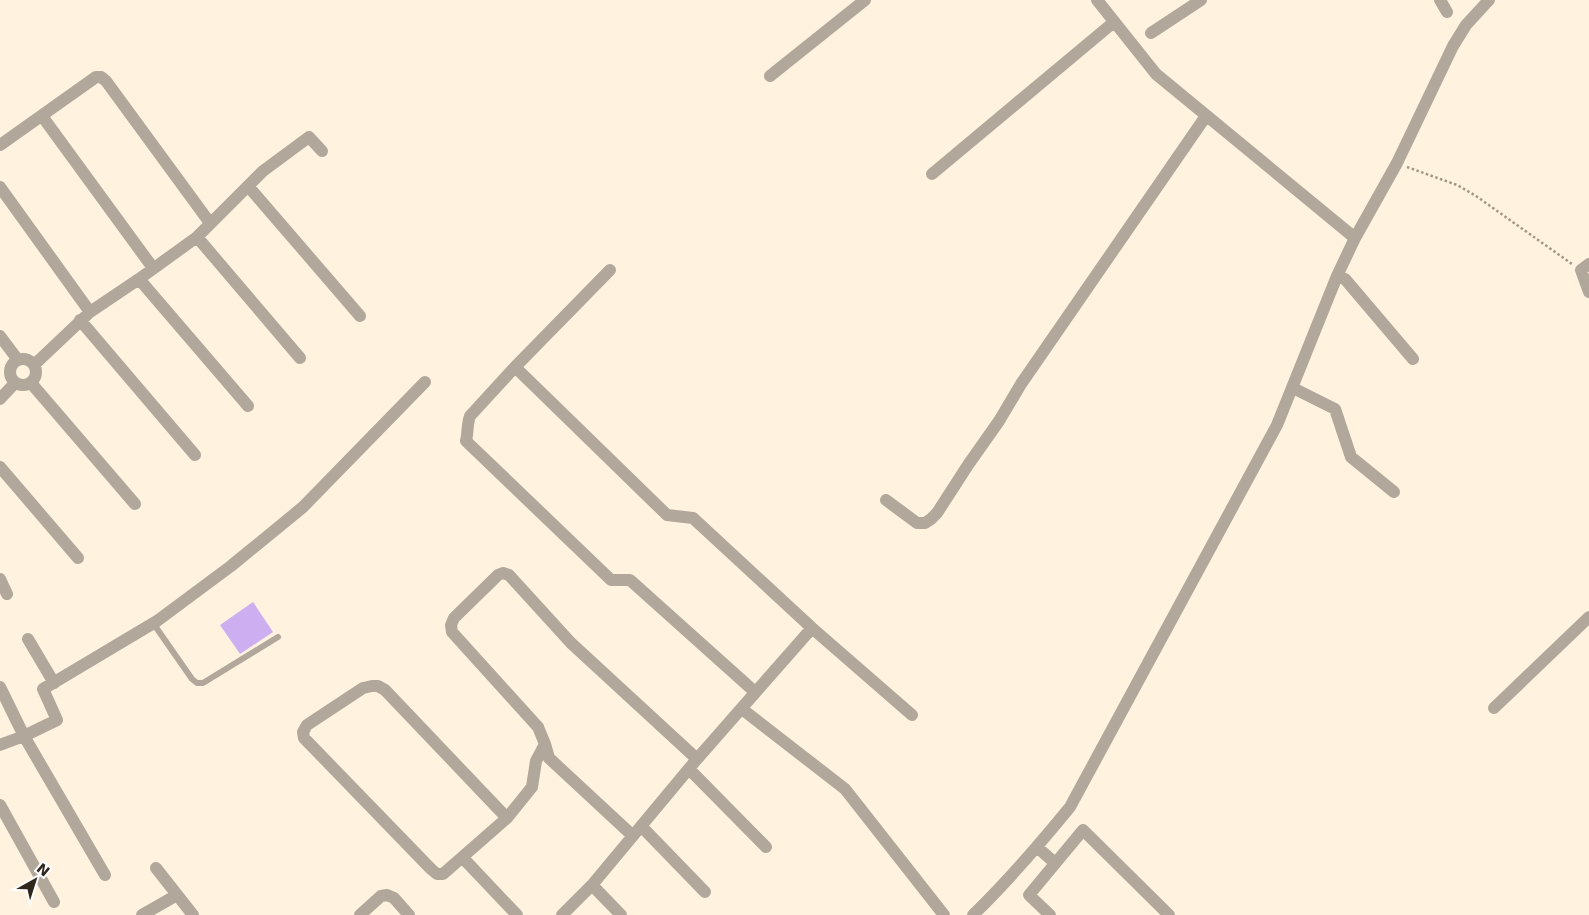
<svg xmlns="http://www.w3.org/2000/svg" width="1589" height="915" font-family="'DejaVu Sans',sans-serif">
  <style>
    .building { fill: #cdaff1 }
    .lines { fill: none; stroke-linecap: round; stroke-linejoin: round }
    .path { stroke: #a29787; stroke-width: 2.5; stroke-dasharray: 2.5 2.5; stroke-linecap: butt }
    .service { stroke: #b1a79a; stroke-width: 6 }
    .minor { stroke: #b1a79a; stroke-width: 12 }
  </style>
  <rect width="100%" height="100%" fill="#fff2df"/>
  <!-- building -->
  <path class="building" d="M 253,602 L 273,632 L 240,654 L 220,625 Z"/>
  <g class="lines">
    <!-- path -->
    <path class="path" d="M 1407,167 L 1457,185 L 1476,196 L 1572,264"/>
    <!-- service -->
    <path class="service" d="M 153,623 L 192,679 L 197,683 L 203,683 L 278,637"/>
    <!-- minor -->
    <path class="minor" d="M 1097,0 L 1156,74 L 1355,238
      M 1440,0 L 1447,12
      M 1151,33 L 1201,0
      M 770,76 L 865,0
      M 42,116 L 153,268
      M 0,145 L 96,77 L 101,77 L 106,81 L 210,223
      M 932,174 L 1114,22
      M 248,186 L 360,316
      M 0,187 L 90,312
      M 197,237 L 300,358
      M 1589,264 L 1581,270 L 1589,292
      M 610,270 L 515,367 L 470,416 C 467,424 468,433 466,441 L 611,580 L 630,580 L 755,692
      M 1337,276 L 1345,279 L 1413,359
      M 139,279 L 248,406
      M 80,320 L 195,455
      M 0,336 L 18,360
      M10 372a13 13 0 1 1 26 0a13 13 0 1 1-26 0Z
      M 34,365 L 90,312 L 139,279 L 197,237 L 263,171 L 309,137 L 322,151
      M 515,367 L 667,515 L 693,518 L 812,628 L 912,715
      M 31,383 L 135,504
      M 1293,388 L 1335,409 L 1351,457 L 1394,492
      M 0,399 L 15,383
      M 0,467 L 78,558
      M 886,500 L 917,523 L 925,523 L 931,519 L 937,513 L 968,465 L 999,421 L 1021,384 L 1206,116
      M 0,579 L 7,594
      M 28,639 L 54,683
      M 372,686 L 378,686 L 385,690 L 507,818 L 443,874 L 437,874 L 431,869 L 304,738 L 303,732 L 307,725 L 363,688 Z
      M 0,687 L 24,736 L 105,875
      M 1494,708 L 1589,617
      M 742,709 L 845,789 L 944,915
      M 0,745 L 24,736 L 57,720 L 43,689 L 157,621 L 231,566 L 303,507 L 425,382
      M 689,769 L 766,847
      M 0,805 L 54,902
      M 507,818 L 532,787 L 536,761 L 545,744
      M 641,826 L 705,892
      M 633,836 L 549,758 L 545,744 L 538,727 L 452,632 L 451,625 L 454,618 L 498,575 L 503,573 L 509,575 L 571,643 L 697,759
      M 1037,847 L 1055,863
      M 463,858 L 517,915
      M 156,868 L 193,915
      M 592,885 L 621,915
      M 142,915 L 177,895
      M 360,915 L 381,896 L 387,895 L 394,898 L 409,915
      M 562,915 L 592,885 L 697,759 L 812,628
      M 973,915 C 1008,881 1039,845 1070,807 L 1277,425 L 1337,276 L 1355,238 L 1397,163 L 1453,46 L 1466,25 L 1489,0
      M 1050,915 L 1029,895 L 1083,830 L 1169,915"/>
  </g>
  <!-- north arrow -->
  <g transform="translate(35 880) rotate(39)" stroke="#ffffff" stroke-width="4" paint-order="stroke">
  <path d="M0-4L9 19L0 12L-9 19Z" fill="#2f271b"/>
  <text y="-8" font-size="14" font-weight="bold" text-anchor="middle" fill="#2f271b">N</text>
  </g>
</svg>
